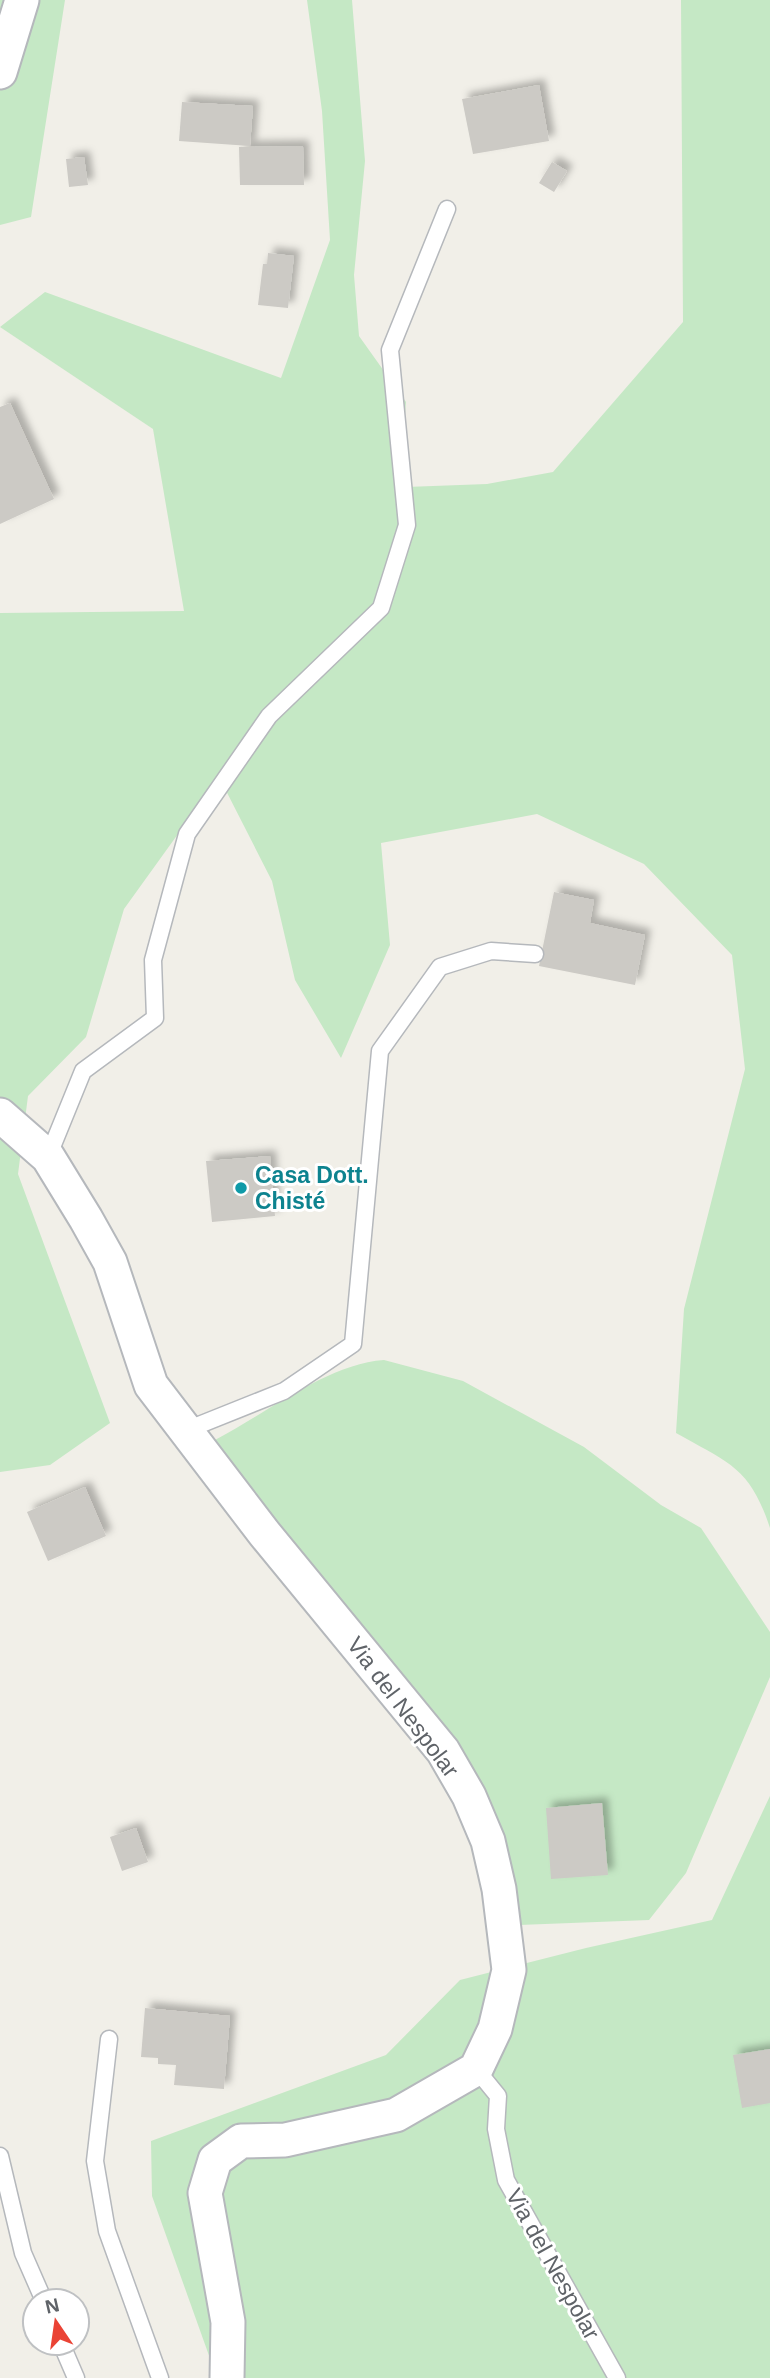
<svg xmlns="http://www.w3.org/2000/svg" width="770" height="2378" font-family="Arial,sans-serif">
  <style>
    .green { fill: #c5e8c5 }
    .building { fill: #cccac5; filter: url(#shadow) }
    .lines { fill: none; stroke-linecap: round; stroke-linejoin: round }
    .service-casing { stroke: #b5b8bc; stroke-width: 19 }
    .minor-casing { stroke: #b5b8bc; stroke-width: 37 }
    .service { stroke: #fff; stroke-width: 16 }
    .minor { stroke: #fff; stroke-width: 33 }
    .culture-dot { fill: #0f9aa8; stroke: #fff; stroke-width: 2.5 }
    .labels { text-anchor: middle; stroke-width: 6; stroke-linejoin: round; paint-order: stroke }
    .culture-label { font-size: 23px; font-weight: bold; fill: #0d838f; stroke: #fff; text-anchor: start }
    .street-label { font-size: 23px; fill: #5f6368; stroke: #fff }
  </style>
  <defs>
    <filter id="shadow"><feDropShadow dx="6" dy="-6" stdDeviation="3.5" flood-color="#0004"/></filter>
  </defs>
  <rect width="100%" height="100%" fill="#f1efe8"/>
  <!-- green -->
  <path class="green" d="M 0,0 L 65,0 L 31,217 L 0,225 Z
    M 307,0 L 352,0 L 365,161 L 354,275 L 359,336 L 406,402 L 402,453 L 406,487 L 487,484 L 553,472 L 683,322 L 681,0 L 770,0 L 770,1528 C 750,1467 729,1463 676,1433 L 684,1309 L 745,1069 L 732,955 L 644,864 L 537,814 L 381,843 L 390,945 L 341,1058 L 295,980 L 272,881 L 219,777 L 124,909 L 86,1037 L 28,1096 L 18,1174 L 110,1423 L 50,1465 L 0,1472 L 0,613 L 184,611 L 153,429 L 0,327 L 45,292 L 281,378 L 330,240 L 322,111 Z
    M 384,1360 L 463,1381 L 584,1447 L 661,1505 L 701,1528 L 770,1632 L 770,1677 L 686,1873 L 649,1920 L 519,1925 L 512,1875 L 222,1465 L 215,1440 C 267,1413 327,1364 384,1360 Z
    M 770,1796 L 770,2378 L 217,2378 L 152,2196 L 151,2141 L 386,2055 L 460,1980 L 586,1948 L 712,1920 Z"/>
  <!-- building -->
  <path class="building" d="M 539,85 L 549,141 L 473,154 L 462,99 Z
    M 182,102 L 253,106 L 250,146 L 179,141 Z
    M 303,146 L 304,185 L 240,185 L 239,147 Z
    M 84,157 L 88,185 L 69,187 L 66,159 Z
    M 552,162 L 567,171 L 554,192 L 539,183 Z
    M 268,253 L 294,256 L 288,308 L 258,305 L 263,264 L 267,264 Z
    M 10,403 L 54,499 L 0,524 L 0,407 Z
    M 554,892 L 594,900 L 590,923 L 645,935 L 635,985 L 539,966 Z
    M 270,1156 L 275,1216 L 212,1222 L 206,1161 Z
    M 85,1487 L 106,1536 L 48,1561 L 27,1512 Z
    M 602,1803 L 608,1875 L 551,1879 L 546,1808 Z
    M 136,1828 L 148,1862 L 122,1871 L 110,1837 Z
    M 145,2008 L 230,2016 L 224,2089 L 174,2085 L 176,2065 L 158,2064 L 158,2058 L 141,2057 Z
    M 770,2049 L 770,2103 L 742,2108 L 733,2055 Z"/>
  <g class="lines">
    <!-- service casing -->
    <g class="service-casing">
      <path id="service" d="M 48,1157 L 83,1071 L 155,1018 L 153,960 L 187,834 L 269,716 L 381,608 L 407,525 L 390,350 L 447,209
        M 184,1431 L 284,1391 L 353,1344 L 380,1051 L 440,967 L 491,951 L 535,954
        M 109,2039 L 95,2161 L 107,2231 L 160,2378
        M 476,2069 L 498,2096 L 496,2129 L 506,2180 L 617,2378
        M 0,2156 L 23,2253 L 44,2301
        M 61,2343 L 76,2378"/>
    </g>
    <!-- minor casing -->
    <g class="minor-casing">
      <path id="minor" d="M 0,72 L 22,0
        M 0,1115 L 48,1157 L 86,1219 L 110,1262 L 151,1385 L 264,1533 L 443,1751 L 469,1796 L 488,1841 L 499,1889 L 509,1970 L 495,2029 L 476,2069 L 396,2115 L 285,2140 L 241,2141 L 215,2160 L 205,2193 L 228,2322 L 227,2378"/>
    </g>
    <!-- service -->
    <use href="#service" class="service"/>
    <!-- minor -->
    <use href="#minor" class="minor"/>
  </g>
  <!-- markers -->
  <circle class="culture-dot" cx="241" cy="1188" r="7"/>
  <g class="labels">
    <!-- culture labels -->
    <g class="culture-label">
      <text x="255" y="1183">Casa Dott.<tspan x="255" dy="26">Chisté</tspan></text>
    </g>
    <!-- street labels -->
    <g class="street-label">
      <text transform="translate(403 1707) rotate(53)" y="8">Via del Nespolar</text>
      <text transform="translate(553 2264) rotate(61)" y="8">Via del Nespolar</text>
    </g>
  </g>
  <!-- north arrow -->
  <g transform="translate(56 2322) rotate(347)"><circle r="33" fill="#ffffff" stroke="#bfc1c3" stroke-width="2"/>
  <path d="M0-5L12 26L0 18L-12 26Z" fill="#ea4335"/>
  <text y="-10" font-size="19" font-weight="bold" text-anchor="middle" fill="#5f6368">N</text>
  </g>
</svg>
